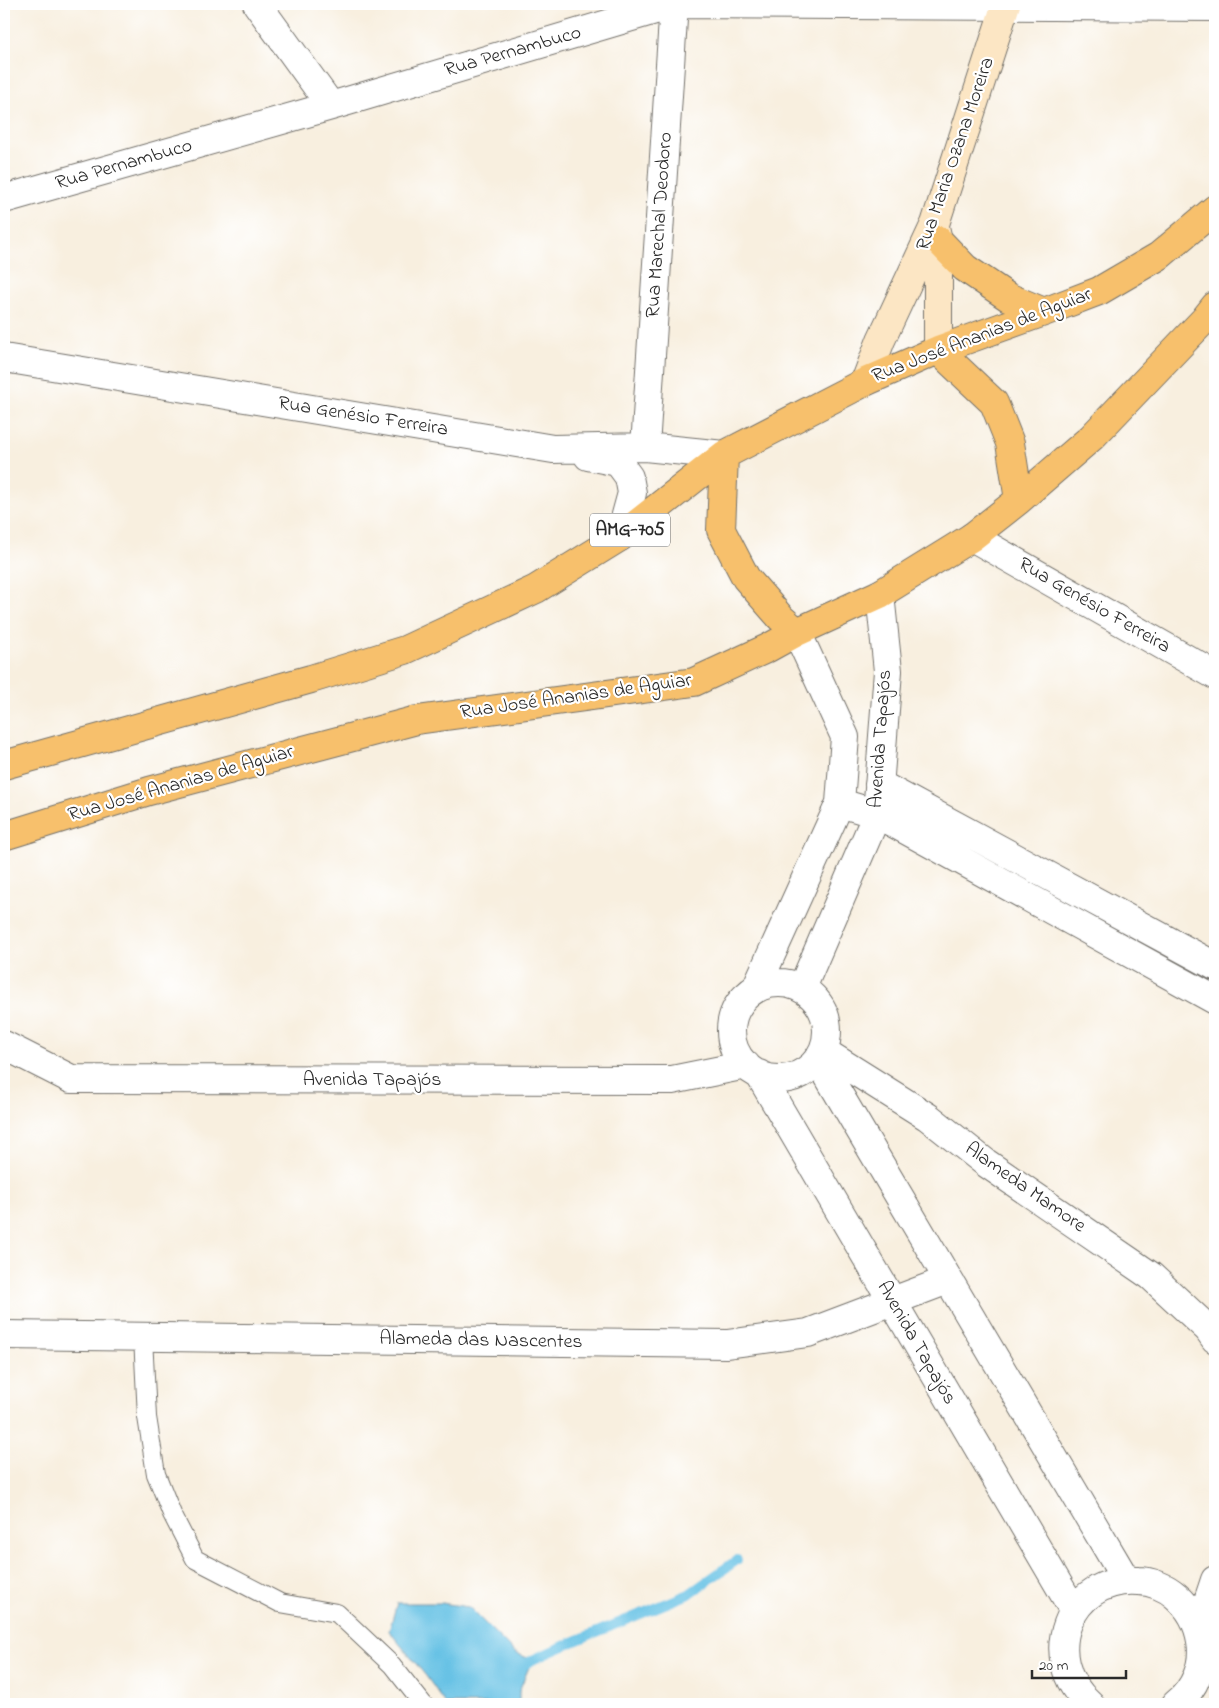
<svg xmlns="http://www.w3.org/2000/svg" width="1219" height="1708" viewBox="0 0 1219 1708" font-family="'Indie Flower',sans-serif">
	<rect width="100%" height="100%" fill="#fff"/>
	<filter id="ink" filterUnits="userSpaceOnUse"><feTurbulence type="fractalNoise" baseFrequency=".02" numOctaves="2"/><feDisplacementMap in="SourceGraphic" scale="10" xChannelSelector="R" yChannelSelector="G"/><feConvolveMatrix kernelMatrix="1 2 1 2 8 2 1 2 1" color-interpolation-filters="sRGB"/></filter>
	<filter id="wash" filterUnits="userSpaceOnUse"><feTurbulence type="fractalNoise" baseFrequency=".0096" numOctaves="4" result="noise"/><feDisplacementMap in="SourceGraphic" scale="20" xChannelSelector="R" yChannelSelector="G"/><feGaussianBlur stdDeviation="1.12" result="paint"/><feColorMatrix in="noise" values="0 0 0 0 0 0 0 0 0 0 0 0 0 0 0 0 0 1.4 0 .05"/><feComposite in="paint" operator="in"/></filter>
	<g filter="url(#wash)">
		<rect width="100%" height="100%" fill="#f8efdf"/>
		<path fill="#68c2e5" stroke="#4a7688" d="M 397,1603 L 441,1603 L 469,1607 L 514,1652 L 532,1660 L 519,1691 L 519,1704 L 446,1704 L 426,1676 L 389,1631 Z"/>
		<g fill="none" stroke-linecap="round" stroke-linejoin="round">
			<path stroke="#68c2e5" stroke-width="10" d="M 521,1667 L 532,1660 L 575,1641 L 689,1594 L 737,1560"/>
		</g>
	</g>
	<g filter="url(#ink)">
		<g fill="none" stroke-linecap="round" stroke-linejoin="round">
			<defs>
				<path id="lane" d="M 143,1337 L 147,1417 L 156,1474 L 172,1514 L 195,1559 L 280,1603 L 337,1613 L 392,1665 L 423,1704"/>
				<path id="street" d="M 257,4 L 331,106
					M 4,199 L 331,106 L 675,4 L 1215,7
					M 4,358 L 553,449 L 645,447 L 724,455
					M 645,447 L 674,4
					M 588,456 L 618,462 L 629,477 L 632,493 L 620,537
					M 972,537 L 1215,675
					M 879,784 L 1215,966
					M 840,803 L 877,814 L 1215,1000
					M731 1031a48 48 0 1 1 96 0a48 48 0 1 1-96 0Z
					M 756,988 L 840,803 L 845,737 L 797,632
					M 802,988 L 877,814 L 888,671 L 880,594
					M 4,1045 L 71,1079 L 672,1080 L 746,1065
					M 823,1051 L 928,1117 L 986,1163 L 1151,1276 L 1208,1329 L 1215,1339
					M 818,1059 L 1126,1580
					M 759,1074 L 1074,1611
					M 4,1335 L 727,1344 L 808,1333 L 948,1280
					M 1199,1628 L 1215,1580
					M 1090,1704 C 1037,1659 1068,1576 1138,1581 C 1151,1581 1166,1587 1176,1596 C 1190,1608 1198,1622 1201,1641 C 1205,1665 1195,1689 1176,1704"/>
				<path id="secondary" d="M 935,227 L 938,240 L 938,350
					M 865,382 L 881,340 L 935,224 L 1006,4"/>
				<path id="primary" d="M 938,240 L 965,268 L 1008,297 L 1044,312
					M 938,350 L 994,403 L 1010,443 L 1019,500
					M 724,455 L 721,530 L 746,578 L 781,618 L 797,632
					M 4,765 L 311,679 L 405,650 L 536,589 L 620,537 L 724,455 L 865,382 L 938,350 L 1044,312 L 1099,291 L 1159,256 L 1215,209
					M 4,836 L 149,791 L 417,720 L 694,682 L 768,648 L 797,632 L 880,594 L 972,537 L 1019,500 L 1092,437 L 1204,320 L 1215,306"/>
			</defs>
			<use href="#lane" stroke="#73706a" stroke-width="20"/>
			<use href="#street" stroke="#73706a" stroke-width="30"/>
			<use href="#secondary" stroke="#73706a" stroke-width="30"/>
			<use href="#primary" stroke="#73706a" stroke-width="30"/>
			<use href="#lane" stroke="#fff" stroke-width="18"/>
			<use href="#street" stroke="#fff" stroke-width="28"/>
			<use href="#secondary" stroke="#fce6c4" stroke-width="28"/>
			<use href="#primary" stroke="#f7c06c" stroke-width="28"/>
		</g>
	</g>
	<g text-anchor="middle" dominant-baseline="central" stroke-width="4.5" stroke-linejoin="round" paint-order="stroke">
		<rect fill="#fff" stroke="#6b6b6b" stroke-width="1" x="590" y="513.5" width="80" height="33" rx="4"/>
		<g font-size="19" font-weight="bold" fill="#2b2b2b">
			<text x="630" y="530">AMG-705</text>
		</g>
		<g font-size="20" fill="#2b2b2b" stroke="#fff">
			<text transform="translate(513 52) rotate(-16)">Rua Pernambuco</text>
			<text transform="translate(956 154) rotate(-71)">Rua Maria Ozana Moreira</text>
			<text transform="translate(124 165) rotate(-16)">Rua Pernambuco</text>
			<text transform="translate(660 225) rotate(-86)">Rua Marechal Deodoro</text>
			<text transform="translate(982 336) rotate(-21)">Rua José Ananias de Aguiar</text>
			<text transform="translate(363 417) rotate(9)">Rua Genésio Ferreira</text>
			<text transform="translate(1094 606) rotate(30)">Rua Genésio Ferreira</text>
			<text transform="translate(576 697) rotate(-8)">Rua José Ananias de Aguiar</text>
			<text transform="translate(881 739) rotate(-86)">Avenida Tapajós</text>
			<text transform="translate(181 784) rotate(-16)">Rua José Ananias de Aguiar</text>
			<text x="372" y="1080">Avenida Tapajós</text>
			<text transform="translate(1025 1188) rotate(35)">Alameda Mamore</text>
			<text transform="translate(481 1341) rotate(1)">Alameda das Nascentes</text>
			<text transform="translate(916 1343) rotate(60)">Avenida Tapajós</text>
		</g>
	</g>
	<rect width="1219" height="1708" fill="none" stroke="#fff" stroke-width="20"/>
	<path d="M1032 1670v8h94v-8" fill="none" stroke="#2b2b2b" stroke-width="2.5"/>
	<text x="1039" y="1670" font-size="15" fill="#2b2b2b" stroke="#ffffff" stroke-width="4" paint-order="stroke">20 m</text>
</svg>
